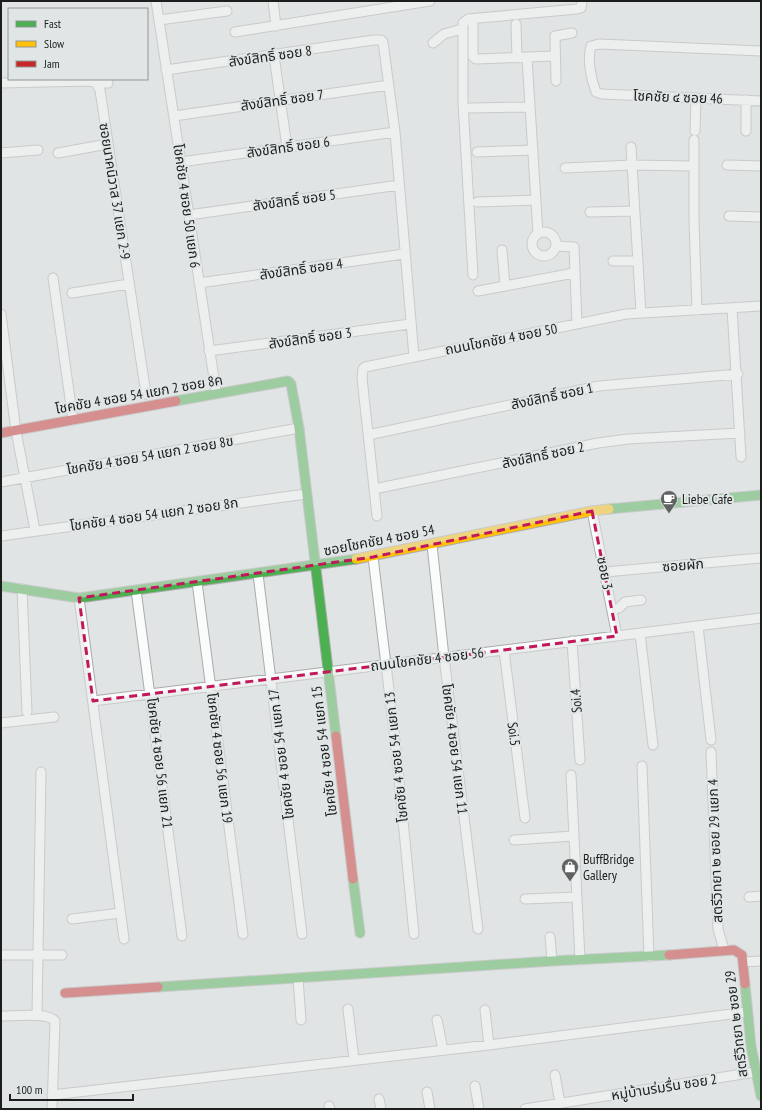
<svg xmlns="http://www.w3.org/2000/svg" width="762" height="1110" viewBox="0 0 762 1110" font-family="'PT Sans Narrow','Noto Sans Thai',sans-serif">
	<rect width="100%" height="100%" fill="#e1e4e4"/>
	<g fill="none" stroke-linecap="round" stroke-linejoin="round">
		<defs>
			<path id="street" d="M 156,1 L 216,391
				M 273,1 L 276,26
				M 159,20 L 227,11
				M 516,24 L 517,58
				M 473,25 L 473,57 L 476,59 L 554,56
				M 235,32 L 430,1
				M 433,43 L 444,34 L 462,29
				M 761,51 L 599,44 L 591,46 C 587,59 591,79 596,92 L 602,94 L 761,101
				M 274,56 L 287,147
				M 527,58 L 538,234
				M 166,70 L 374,40 L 381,40 L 383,42 L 395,132 L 414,357
				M 556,81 L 555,36 L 572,33
				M 1,83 L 89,81 L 96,83 L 100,90 L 146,394
				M 96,83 L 108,83
				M 470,108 L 530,107
				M 174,116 L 389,85
				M 695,131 L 696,98
				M 746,131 L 746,100
				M 694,140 L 694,221 L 697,310
				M 631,147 L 641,313
				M 477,152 L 533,150
				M 1,153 L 38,150
				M 58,153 L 108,144
				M 181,162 L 395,132
				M 727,165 L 761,166
				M 565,168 L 632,165 L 693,166
				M 477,202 L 536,200
				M 590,212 L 635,211
				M 189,215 L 399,185
				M 729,216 L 761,217
				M532 244a12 12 0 1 1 24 0a12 12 0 1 1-24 0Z
				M 556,246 L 574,247 L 577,324
				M 613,261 L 638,261
				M 473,275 L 463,103 L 463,23 L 468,19 L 577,9 L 581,8 L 582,1
				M 53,278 L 73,420
				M 199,283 L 404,254
				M 505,286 L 574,273
				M 478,291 L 505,286 L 502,250
				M 72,293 L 129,284
				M 732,308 L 741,457
				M 1,314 L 16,431 L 35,530
				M 209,351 L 410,324
				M 368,435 L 599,386 L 738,374
				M 1,482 L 299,428
				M 374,489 L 598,443 L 628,439 L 740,433
				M 592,511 L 617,636
				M 377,516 L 362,378 L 363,369 L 365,367 L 626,314 L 761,306
				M 1,536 L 306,494
				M 432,545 L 444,657 L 478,929
				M 373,557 L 396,748 L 414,934
				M 605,572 L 761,558
				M 258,574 L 302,934
				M 197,582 L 243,934
				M 22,589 L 27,712
				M 136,590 L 182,936
				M 79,598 L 124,939
				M 612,610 L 619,608 L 625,602 L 641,600
				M 698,626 L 711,740
				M 640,633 L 653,745
				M 572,641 L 580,760
				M 504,650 L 525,818
				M 93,701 L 761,618
				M 1,723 L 54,717
				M 711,752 L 718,929 L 724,950
				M 642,766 L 649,957
				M 571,775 L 580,960
				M 514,840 L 573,836
				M 749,897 L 761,896
				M 525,899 L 577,897
				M 72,919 L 120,913
				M 550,937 L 552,961
				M 1,955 L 62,955
				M 743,962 L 761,961
				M 298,978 L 301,1020
				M 348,1009 L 354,1060
				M 485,1010 L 489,1045
				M 37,1015 L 41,772
				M 1,1016 C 13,1016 48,1012 55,1021 L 52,1109
				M 437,1020 L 443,1050
				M 555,1075 L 560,1103
				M 475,1086 L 479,1109
				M 427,1092 L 430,1109
				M 52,1095 L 489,1045 L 747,1012
				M 379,1099 L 381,1109
				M 329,1106 L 330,1109
				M 525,1109 L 755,1072"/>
			<path id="fast" d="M 176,401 L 288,381 L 291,384 L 299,428 L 336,736
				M 609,509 L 761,495
				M 1,586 L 79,598 L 356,559
				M 353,879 L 360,933
				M 745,984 L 751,1046 L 761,1096
				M 158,987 L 552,961 L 669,955"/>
			<path id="slow" d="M 356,559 L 592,511 L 609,509"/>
			<path id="jam" d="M 1,433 L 176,401
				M 336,736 L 353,879
				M 669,955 L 734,950 L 742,955 L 745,984
				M 65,993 L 158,987"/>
		</defs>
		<use href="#street" stroke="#aaacac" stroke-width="11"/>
		<use href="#fast" stroke="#aaacac" stroke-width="11"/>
		<use href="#slow" stroke="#aaacac" stroke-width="11"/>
		<use href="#jam" stroke="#aaacac" stroke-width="11"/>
		<use href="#street" stroke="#fafbfb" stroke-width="9"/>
		<use href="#fast" stroke="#4caf50" stroke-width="9"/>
		<use href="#slow" stroke="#ffc107" stroke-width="9"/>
		<use href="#jam" stroke="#c62828" stroke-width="9"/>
	</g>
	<path d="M0 0H762V1110H0ZM 592,511 L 617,636 L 93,701 L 79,598 L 373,557 Z" fill="#e1e4e4" fill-opacity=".55" fill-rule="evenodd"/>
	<path fill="none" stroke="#c2185b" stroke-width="3" stroke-dasharray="8 5" stroke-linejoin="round" d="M 592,511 L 617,636 L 93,701 L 79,598 L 373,557 Z"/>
	<defs>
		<symbol id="cafe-pin" viewBox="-11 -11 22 30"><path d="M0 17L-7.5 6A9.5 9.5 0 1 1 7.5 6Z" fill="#616363" stroke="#e0e5e5"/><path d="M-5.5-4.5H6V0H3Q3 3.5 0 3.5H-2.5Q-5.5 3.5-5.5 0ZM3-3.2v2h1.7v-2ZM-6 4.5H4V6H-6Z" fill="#fff"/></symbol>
		<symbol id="shop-pin" viewBox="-11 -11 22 30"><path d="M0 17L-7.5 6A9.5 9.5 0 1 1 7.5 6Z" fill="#616363" stroke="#e0e5e5"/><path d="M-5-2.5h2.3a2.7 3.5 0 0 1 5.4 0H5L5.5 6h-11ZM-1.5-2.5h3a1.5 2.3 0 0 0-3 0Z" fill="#fff"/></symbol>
	</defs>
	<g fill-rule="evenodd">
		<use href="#cafe-pin" x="659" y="489" width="20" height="27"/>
		<use href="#shop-pin" x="560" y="857" width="20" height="27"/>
	</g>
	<g text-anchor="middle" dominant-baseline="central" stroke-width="4" stroke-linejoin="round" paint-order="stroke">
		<g font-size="14" fill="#1c1e1e" stroke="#e0e5e5">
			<text transform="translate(270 56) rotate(-8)">สังข์สิทธิ์ ซอย 8</text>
			<text transform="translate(678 97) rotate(2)">โชคชัย ๔ ซอย 46</text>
			<text transform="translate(282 100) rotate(-8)">สังข์สิทธิ์ ซอย 7</text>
			<text transform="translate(288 147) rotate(-8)">สังข์สิทธิ์ ซอย 6</text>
			<text transform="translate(115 191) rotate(81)">ซอยนาคนิวาส 37 แยก 2-9</text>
			<text transform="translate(294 200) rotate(-8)">สังข์สิทธิ์ ซอย 5</text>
			<text transform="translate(187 206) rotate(82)">โชคชัย 4 ซอย 50 แยก 6</text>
			<text transform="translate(301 269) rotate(-8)">สังข์สิทธิ์ ซอย 4</text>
			<text transform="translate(310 338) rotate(-8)">สังข์สิทธิ์ ซอย 3</text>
			<text transform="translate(501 339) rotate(-11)">ถนนโชคชัย 4 ซอย 50</text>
			<text transform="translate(139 394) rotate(-10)">โชคชัย 4 ซอย 54 แยก 2 ซอย 8ค</text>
			<text transform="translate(552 396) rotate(-12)">สังข์สิทธิ์ ซอย 1</text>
			<text transform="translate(150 455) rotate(-10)">โชคชัย 4 ซอย 54 แยก 2 ซอย 8ข</text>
			<text transform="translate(543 455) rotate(-12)">สังข์สิทธิ์ ซอย 2</text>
			<text transform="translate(154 514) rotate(-8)">โชคชัย 4 ซอย 54 แยก 2 ซอย 8ก</text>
			<text transform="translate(379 540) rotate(-11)">ซอยโชคชัย 4 ซอย 54</text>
			<text transform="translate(683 565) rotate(-5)">ซอยผัก</text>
			<text transform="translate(605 573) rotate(79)">ซอย 3</text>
			<text transform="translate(427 659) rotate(-7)">ถนนโชคชัย 4 ซอย 56</text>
			<text transform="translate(576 701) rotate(-94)">Soi.4</text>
			<text transform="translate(514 734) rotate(83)">Soi.5</text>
			<text transform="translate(455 749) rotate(83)">โชคชัย 4 ซอย 54 แยก 11</text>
			<text transform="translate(324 751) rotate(-97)">โชคชัย 4 ซอย 54 แยก 15</text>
			<text transform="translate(281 754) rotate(-97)">โชคชัย 4 ซอย 54 แยก 17</text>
			<text transform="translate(396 757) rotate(-96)">โชคชัย 4 ซอย 54 แยก 13</text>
			<text transform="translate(220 758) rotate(83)">โชคชัย 4 ซอย 56 แยก 19</text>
			<text transform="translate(160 763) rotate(83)">โชคชัย 4 ซอย 56 แยก 21</text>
			<text transform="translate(715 851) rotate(-92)">สตรีวิทยา ๒ ซอย 29 แยก 4</text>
			<text transform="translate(736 1024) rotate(-97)">สตรีวิทยา ๒ ซอย 29</text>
			<text transform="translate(664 1087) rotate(-9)">หมู่บ้านร่มรื่น ซอย 2</text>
		</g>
		<g font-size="14" fill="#1c1e1e" stroke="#e0e5e5" text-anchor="start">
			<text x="682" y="499">Liebe Cafe</text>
			<text x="583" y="859">BuffBridge<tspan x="583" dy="16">Gallery</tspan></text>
		</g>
	</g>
	<rect width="762" height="1110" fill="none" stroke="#1c1e1e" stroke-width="4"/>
	<rect x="8" y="8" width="140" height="72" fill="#e0e5e5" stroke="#929595"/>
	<rect x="16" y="21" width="20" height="6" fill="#4caf50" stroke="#929595"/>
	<text x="44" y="28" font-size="12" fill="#1c1e1e">Fast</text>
	<rect x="16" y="41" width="20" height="6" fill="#ffc107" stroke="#929595"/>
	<text x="44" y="48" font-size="12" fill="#1c1e1e">Slow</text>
	<rect x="16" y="61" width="20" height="6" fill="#c62828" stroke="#929595"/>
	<text x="44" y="68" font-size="12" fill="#1c1e1e">Jam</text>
	<path d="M10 1094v6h123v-6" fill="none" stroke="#1c1e1e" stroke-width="2"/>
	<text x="16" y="1094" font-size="12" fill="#1c1e1e" stroke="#e0e5e5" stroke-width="3" paint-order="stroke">100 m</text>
</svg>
